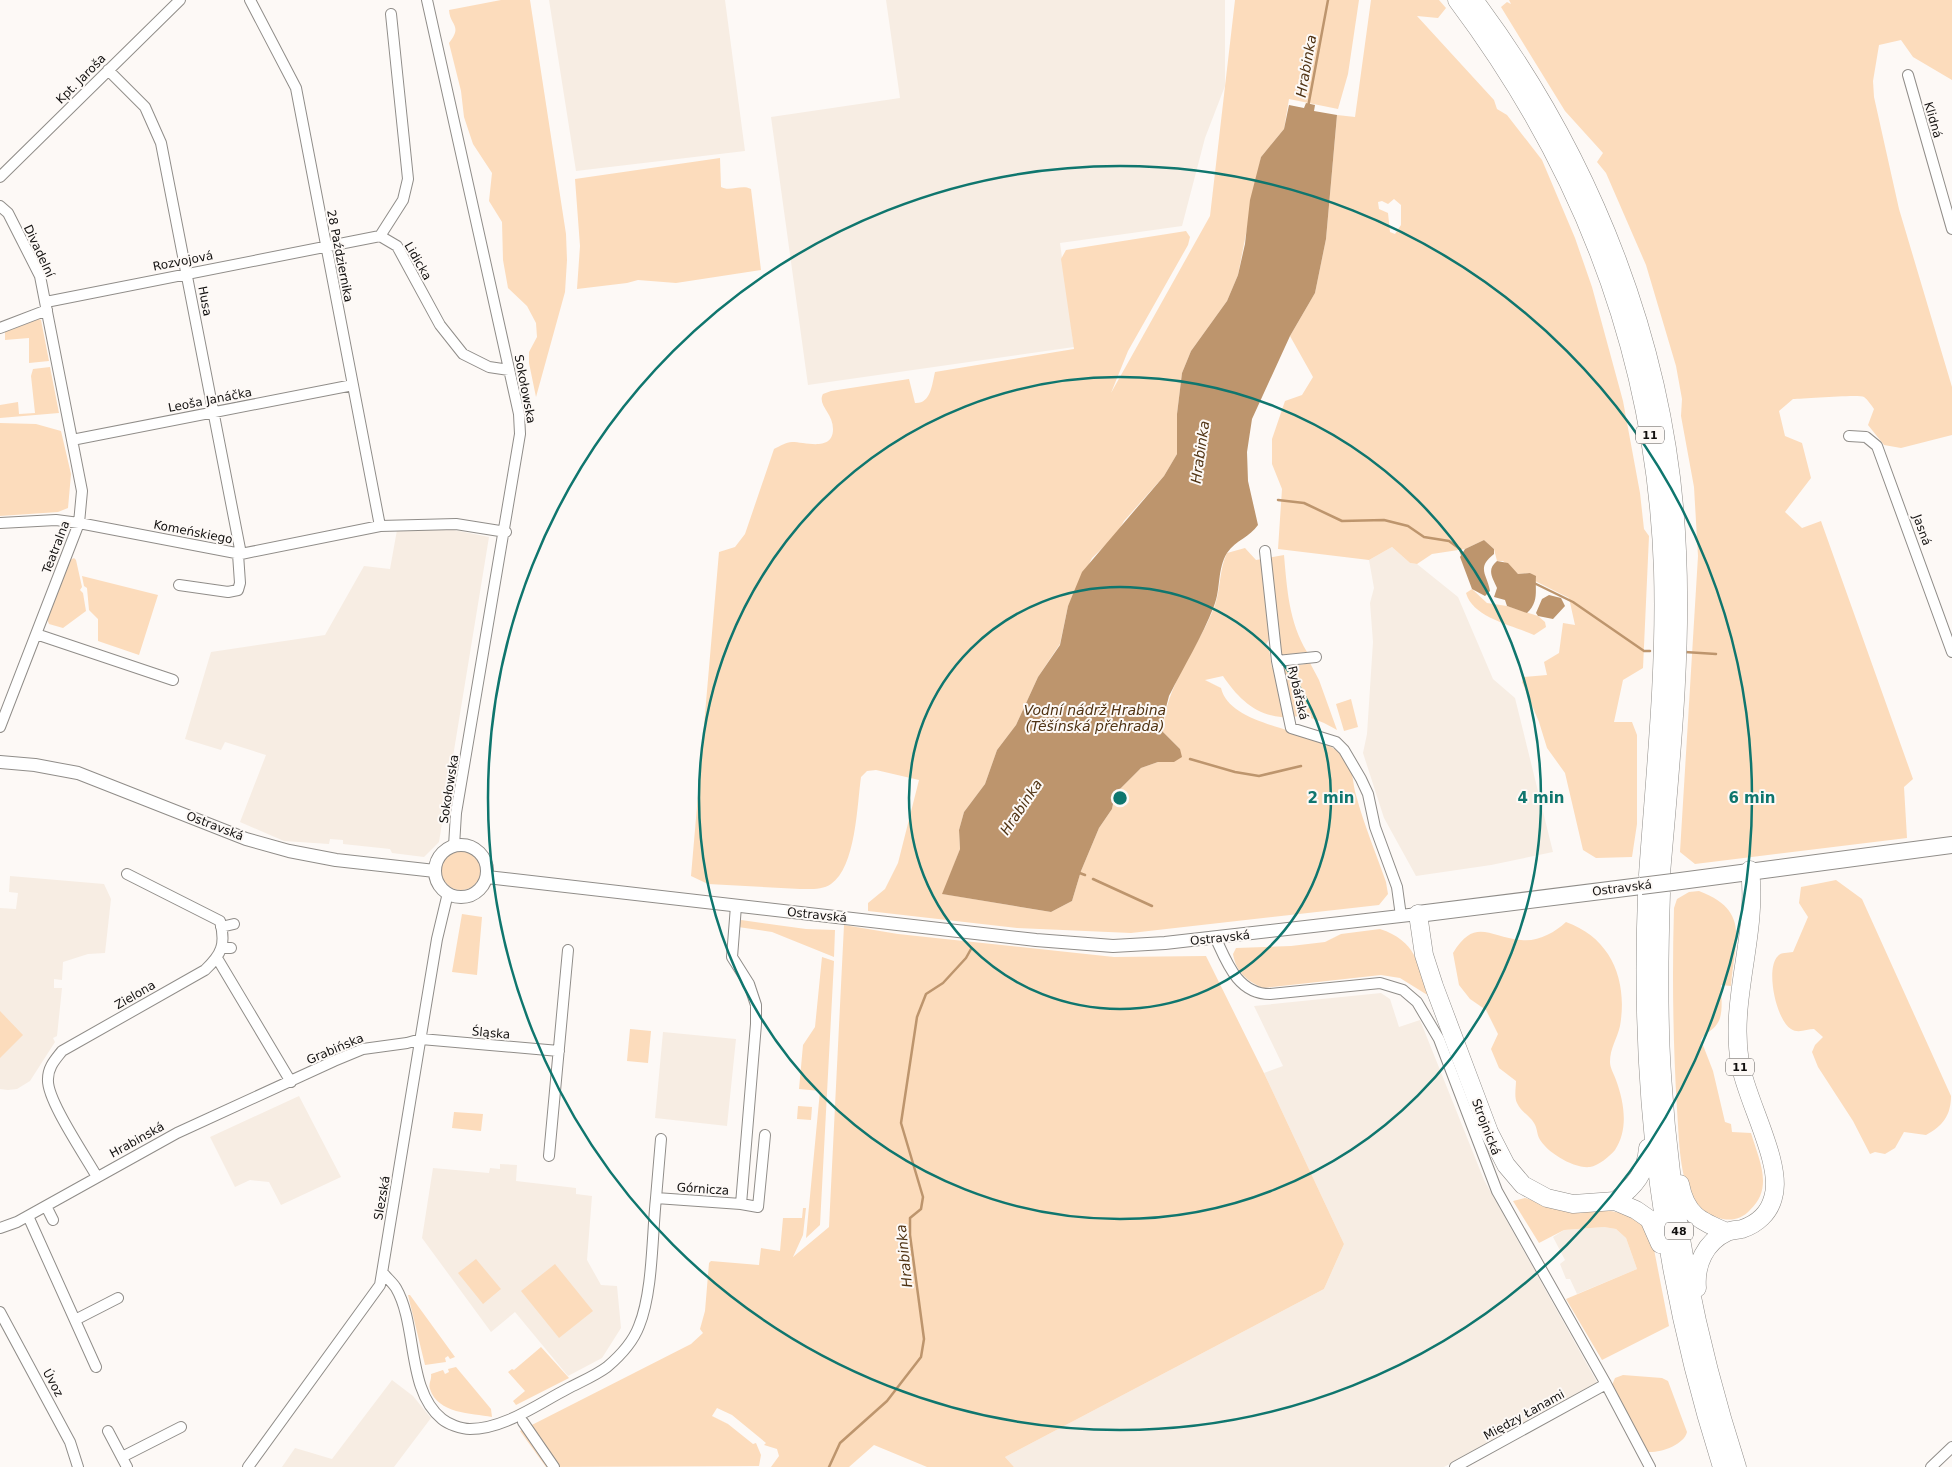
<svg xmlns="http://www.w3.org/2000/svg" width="1952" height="1467" viewBox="0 0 1952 1467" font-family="'DejaVu Sans',sans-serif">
	<rect width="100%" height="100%" fill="#fdf9f6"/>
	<path fill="#f7ede3" d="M 549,0 L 725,0 L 745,151 L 576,171 Z
		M 886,0 L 1225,0 L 1225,86 L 1205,138 L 1182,226 L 1060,243 L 1074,347 L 808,385 L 771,117 L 900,98 Z
		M 449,529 L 489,537 L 439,842 L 424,857 L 392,853 L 390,849 L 343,844 L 343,840 L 330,839 L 329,844 L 284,841 L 240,822 L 266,755 L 225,742 L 221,750 L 185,739 L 211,652 L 325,635 L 364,566 L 390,569 L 397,530 Z
		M 1392,547 L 1410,563 L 1417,564 L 1458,597 L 1493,679 L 1515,698 L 1553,852 L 1491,865 L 1416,876 L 1384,818 L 1363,753 L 1367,734 L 1373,642 L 1370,603 L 1374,588 L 1369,560 Z
		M 10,876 L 104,884 L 111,899 L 105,953 L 88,954 L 63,962 L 62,980 L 54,979 L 54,988 L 62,988 L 57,1036 L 53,1038 L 55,1042 L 30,1081 L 17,1089 L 8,1090 L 0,1089 L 0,908 L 16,909 L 18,893 L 9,892 Z
		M 1381,993 L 1390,999 L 1399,1027 L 1420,1020 L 1484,1180 L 1598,1384 L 1444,1467 L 1014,1467 L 1005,1457 L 1324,1289 L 1344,1244 L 1264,1073 L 1283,1066 L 1254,1006 Z
		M 663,1032 L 736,1039 L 727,1126 L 655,1118 Z
		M 299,1096 L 341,1177 L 281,1205 L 269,1182 L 250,1180 L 235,1187 L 210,1137 Z
		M 500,1164 L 517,1165 L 516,1181 L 576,1188 L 576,1194 L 592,1196 L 587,1260 L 601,1285 L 617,1286 L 621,1328 L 602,1358 L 568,1376 L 515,1312 L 491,1332 L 422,1238 L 433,1168 L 489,1173 L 490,1168 L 500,1169 Z
		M 1604,1227 L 1616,1229 L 1626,1238 L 1637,1269 L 1577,1294 L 1570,1279 L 1566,1279 L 1560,1264 L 1565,1260 L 1553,1237 L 1564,1230 Z
		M 392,1380 L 413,1396 L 431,1418 L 394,1467 L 282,1467 L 295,1448 L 332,1459 Z"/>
	<path fill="#fcdcbc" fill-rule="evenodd" d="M 501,0 L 530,0 L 566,234 L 567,260 L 565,292 L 536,397 L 529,363 L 529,352 L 537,337 L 536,323 L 527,306 L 508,288 L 503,260 L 502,222 L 489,201 L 492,173 L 473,144 L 464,117 L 461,91 L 449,43 C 463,25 450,26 449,10 Z
		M 1235,0 L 1359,0 L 1348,74 L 1338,109 L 1289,99 L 1284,129 L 1261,157 L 1238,275 L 1227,301 L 1191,351 L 1182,373 L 1177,414 L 1177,454 L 1164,476 L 1124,521 L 1116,535 L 1092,558 L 1068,606 L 1060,644 L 1038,677 L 1016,725 L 997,750 L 985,784 L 964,812 L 959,830 L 960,849 L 943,894 L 1051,912 L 1072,901 L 1081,871 L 1099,828 L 1112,809 L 1115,794 L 1141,768 L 1158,762 L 1174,762 L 1180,749 L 1163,732 C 1165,684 1199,648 1215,605 C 1221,587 1219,570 1227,553 L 1245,548 L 1256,560 L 1284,555 C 1287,589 1289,622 1307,652 L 1282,655 L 1278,639 L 1270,638 L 1265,646 L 1269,649 L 1272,668 L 1285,668 L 1310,663 L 1319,680 L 1337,730 C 1325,723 1315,718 1301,716 C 1295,716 1288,718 1281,717 C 1255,715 1237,697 1223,676 L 1205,680 L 1221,688 C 1231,729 1315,727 1343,756 C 1354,767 1352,782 1356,795 C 1364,825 1376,853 1386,882 L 1388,894 L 1379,905 L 1131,933 L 1017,928 L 868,911 L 868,903 L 885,889 L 898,863 L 919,780 L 876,770 L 867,771 L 861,777 C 857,805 856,867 831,884 C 823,890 809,889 800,889 L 708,884 L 691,876 L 719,552 L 735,547 L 745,534 L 774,449 C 780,446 786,442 792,442 C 805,442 833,452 833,429 C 833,413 817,405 823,394 L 831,391 L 909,379 L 915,403 C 931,404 932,384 935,372 L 1074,349 L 1061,259 L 1066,250 L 1186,231 L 1190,237 L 1188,245 L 1128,351 L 1111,393 L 1210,216 Z
		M 1371,0 L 1439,0 L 1446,8 L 1438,18 L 1417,16 L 1494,100 L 1497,109 L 1507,115 L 1542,160 L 1575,238 L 1592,287 L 1623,401 L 1640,493 L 1644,529 L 1649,536 L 1643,668 L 1623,680 L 1614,722 L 1632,722 L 1637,735 L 1637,824 L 1632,857 L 1596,858 L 1583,850 L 1565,773 L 1547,748 L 1539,722 L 1522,682 L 1524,677 L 1547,675 L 1544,662 L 1559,653 L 1563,623 L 1575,625 L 1569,598 L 1535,581 L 1536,577 L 1530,573 L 1518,574 L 1503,561 L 1497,561 L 1494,549 L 1484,540 L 1465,549 L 1432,554 L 1417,564 L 1410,563 L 1392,547 L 1369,560 L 1278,549 L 1282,489 L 1272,464 L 1272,439 L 1285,401 L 1302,395 L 1313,377 L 1290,336 L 1315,293 L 1326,239 L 1337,115 L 1355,117 ZM 1394,199 L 1401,205 L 1401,225 L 1395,234 L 1390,232 L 1388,213 L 1379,209 L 1378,202 L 1382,201 L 1388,204 Z
		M 1509,0 L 1952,0 L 1952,80 L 1913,57 L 1901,40 L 1879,45 L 1873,81 L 1874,97 L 1899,209 L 1952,387 L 1952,435 L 1901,448 L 1884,445 L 1868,425 L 1874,409 C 1871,405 1868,400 1864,397 C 1859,394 1804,399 1793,399 L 1779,411 L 1785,436 L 1802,443 L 1811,478 L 1785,512 L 1802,528 L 1821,521 L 1913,779 L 1904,787 L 1907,838 L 1695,864 L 1680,852 L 1698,556 L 1694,487 L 1681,416 L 1682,399 L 1676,366 L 1646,265 L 1606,173 L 1597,162 L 1603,153 L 1565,111 L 1501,7 L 1507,2 L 1511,4 Z
		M 720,158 L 721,187 C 730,192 741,184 751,189 L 761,270 L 676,283 L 638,280 L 627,283 L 577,289 L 580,246 L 575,179 Z
		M 39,319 L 41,320 L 49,361 L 29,363 L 29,338 L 5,340 L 5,332 Z
		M 50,367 L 59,413 L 0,418 L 0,405 L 18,402 L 19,414 L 35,413 L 31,376 L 33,369 Z
		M 0,423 L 36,424 L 61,431 L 71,474 L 68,508 L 58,512 L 0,516 Z
		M 74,558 L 76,560 L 82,587 L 80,590 L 83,593 L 86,611 L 63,628 L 49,624 L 47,619 L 70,560 Z
		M 82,576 L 158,595 L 139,655 L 98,641 L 98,619 L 89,610 L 87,588 L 84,586 Z
		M 1472,589 L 1487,603 L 1507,606 L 1538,616 L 1545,622 L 1546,627 L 1534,635 C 1512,625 1473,618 1466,593 Z
		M 1351,699 L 1358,727 L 1344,731 L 1336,704 Z
		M441 870a20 20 0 1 1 40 0a20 20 0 1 1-40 0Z
		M 1836,880 L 1862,899 L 1951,1096 C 1951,1115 1943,1126 1926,1135 L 1904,1132 L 1895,1148 L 1885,1154 L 1875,1152 L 1870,1154 L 1853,1121 L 1818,1067 L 1812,1052 L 1815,1045 L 1823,1037 L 1814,1029 C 1807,1029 1798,1034 1791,1029 C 1776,1020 1765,968 1778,956 C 1781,952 1788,953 1793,952 L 1808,917 L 1799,903 L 1801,887 Z
		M 1699,891 C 1752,911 1734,942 1731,986 L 1721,985 C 1721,996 1724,1015 1717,1024 C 1713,1031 1705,1032 1701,1040 L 1713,1071 L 1725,1122 L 1731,1124 L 1732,1132 L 1751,1133 C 1759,1160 1774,1188 1750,1210 C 1743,1218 1733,1221 1723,1219 C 1709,1217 1696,1208 1690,1195 C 1679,1169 1679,1137 1677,1109 C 1673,1042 1672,975 1674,908 L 1677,899 L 1689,892 Z
		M 462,914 L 482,917 L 477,975 L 452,972 Z
		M 741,920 L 806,929 L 835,930 L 834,957 L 772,932 L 738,927 Z
		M 1566,922 C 1611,938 1628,980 1620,1026 C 1617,1039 1610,1048 1610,1062 C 1610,1068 1614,1074 1616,1080 C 1624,1102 1629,1129 1615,1150 C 1610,1156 1598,1166 1590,1167 C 1574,1169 1546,1152 1539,1138 C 1537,1134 1537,1127 1534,1123 C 1530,1116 1521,1112 1517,1103 C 1514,1097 1516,1087 1516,1081 L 1499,1068 L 1491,1049 L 1498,1034 L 1486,1010 L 1470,999 L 1459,985 L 1453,953 C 1475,917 1489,937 1521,940 C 1538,942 1554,933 1566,922 Z
		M 844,925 L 898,934 L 1114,957 L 1206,956 L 1264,1073 L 1344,1244 L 1324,1289 L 1005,1457 L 1014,1467 L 927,1467 L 874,1445 L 849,1467 L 771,1467 L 779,1456 L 777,1449 L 764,1445 L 766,1443 L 732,1415 L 717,1408 L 712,1416 L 728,1424 L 753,1444 L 756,1443 L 761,1455 L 759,1466 L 546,1467 L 520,1431 L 691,1344 L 703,1333 L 700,1329 L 705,1311 L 709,1263 L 711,1261 L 759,1265 L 761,1248 L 780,1251 L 783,1218 L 802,1218 L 803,1208 L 806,1208 L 803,1235 L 793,1257 L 829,1227 Z
		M 1380,929 C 1416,941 1418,963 1429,996 L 1400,978 L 1381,975 L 1263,988 C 1247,981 1236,972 1233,954 L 1236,948 L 1291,946 L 1325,942 L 1341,934 Z
		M 822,957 L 834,961 L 820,1225 L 806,1238 L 820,1091 L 799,1089 L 803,1045 L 815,1027 Z
		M 0,1011 L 23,1035 L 0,1058 Z
		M 630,1029 L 651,1031 L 648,1063 L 627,1061 Z
		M 798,1106 L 812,1107 L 811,1120 L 797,1119 Z
		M 454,1112 L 483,1114 L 481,1131 L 452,1128 Z
		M 1525,1198 L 1553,1206 L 1606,1210 L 1635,1216 L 1651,1234 L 1669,1326 L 1602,1360 L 1566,1299 L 1637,1269 L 1626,1238 L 1616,1229 L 1604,1227 L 1564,1230 L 1539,1243 L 1513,1201 Z
		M 476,1259 L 501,1289 L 483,1304 L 458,1273 Z
		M 555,1264 L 593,1311 L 559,1338 L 521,1291 Z
		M 408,1295 L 410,1295 L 455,1357 L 450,1359 L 448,1356 L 445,1358 L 446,1362 L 425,1365 Z
		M 541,1347 L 569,1378 L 516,1405 L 513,1401 L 525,1391 L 508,1372 L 512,1369 L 514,1370 Z
		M 456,1367 L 491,1409 L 492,1417 C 471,1413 438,1414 430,1389 C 428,1383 432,1380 431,1374 L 443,1370 L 445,1374 L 449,1372 L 448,1369 Z
		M 1623,1375 L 1662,1378 L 1668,1381 L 1687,1432 C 1684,1445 1660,1453 1648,1452 L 1612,1385 L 1615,1378 Z"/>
	<path fill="#bd956d" d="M 1306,103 L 1315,105 L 1314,111 L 1337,115 L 1326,239 L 1315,293 L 1290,336 L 1252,419 L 1247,452 L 1248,481 L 1258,525 C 1250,537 1236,540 1227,553 C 1217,569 1221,589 1214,606 C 1202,637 1184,666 1169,696 L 1164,715 L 1163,732 L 1180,749 L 1182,757 L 1174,762 L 1158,762 L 1141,768 L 1115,794 L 1112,809 L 1099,828 L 1081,871 L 1072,901 L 1051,912 L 942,894 L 960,849 L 959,830 L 964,812 L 985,784 L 997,750 L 1016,725 L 1038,677 L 1060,645 L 1068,606 L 1082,572 L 1164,476 L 1177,454 L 1177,414 L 1182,373 L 1191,351 L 1227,301 L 1238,275 L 1245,244 L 1250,200 L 1261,157 L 1284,129 L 1289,105 L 1304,108 Z
		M 1484,540 L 1494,549 L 1494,554 C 1476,568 1487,574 1490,591 L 1485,596 L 1472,589 L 1460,557 L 1465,549 Z
		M 1497,561 L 1508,563 L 1518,574 L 1530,573 L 1536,576 C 1535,591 1539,602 1527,613 L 1507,606 L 1505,600 L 1494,597 L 1497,588 C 1493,578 1486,570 1497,561 Z
		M 1549,595 L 1561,598 L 1565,606 L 1553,619 L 1538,616 L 1536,613 L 1542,599 Z"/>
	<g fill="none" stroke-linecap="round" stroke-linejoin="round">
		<path stroke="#bd956d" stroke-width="2.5" d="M 1308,107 L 1328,0
			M 1278,500 L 1304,503 L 1342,521 L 1384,520 L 1408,526 L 1424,537 L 1449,541 L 1460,549 L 1463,557
			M 1534,583 L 1573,602 L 1644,651 L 1650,651
			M 1685,652 L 1716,654
			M 1190,759 L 1235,772 L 1259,776 L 1301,766
			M 1077,872 L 1085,875
			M 1093,879 L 1152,906
			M 829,1467 L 840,1443 L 887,1401 L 921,1357 L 924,1339 L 910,1235 L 910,1218 L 921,1209 L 923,1197 L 901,1123 L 917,1017 L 926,994 L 943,983 L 966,958 L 971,949"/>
		<defs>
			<path id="minor" d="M 250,0 L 296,88 L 380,526
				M 427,0 L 519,414 L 520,434 L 456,813 L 454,846
				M 108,70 L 145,107 L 161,143 L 241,554
				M 1908,75 L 1952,229
				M 0,177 L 180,0
				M 0,206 L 8,213 L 40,276 L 82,491 L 79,523 L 0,727
				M 380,236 L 403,200 L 408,179 L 391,14
				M 380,236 L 397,246 L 440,325 L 463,354 L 489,367 L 509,370
				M 46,302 L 380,236
				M 0,328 L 47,310
				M 1849,436 L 1866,437 L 1877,446 L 1952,652
				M 72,440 L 353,385
				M 0,523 L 56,520 L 79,523 L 241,554 L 380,526 L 456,524 L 506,532
				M 1265,551 L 1277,661 L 1291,728 L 1336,742 L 1344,750 L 1361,779 L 1368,794 L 1375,827 L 1397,887 L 1401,916
				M 179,585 L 228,592 L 238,590 L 240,583 L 238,554
				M 36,634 L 173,680
				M 1277,661 L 1316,657
				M 221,927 L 234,924
				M 1216,939 C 1227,963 1238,994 1270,994 L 1380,983 L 1403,990 L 1417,1002 L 1439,1039 L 1497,1191 L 1606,1384 L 1650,1467
				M 221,948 L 231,948
				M 217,958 L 291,1082
				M 549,1156 L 568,950
				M 97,1177 C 86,1157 46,1099 48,1079 C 48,1067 55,1060 62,1051 L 205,970 C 222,954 226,944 220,921 L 127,874
				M 656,1198 L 661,1139
				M 741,1204 L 758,1207 L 765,1135
				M 46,1206 L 53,1220
				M 28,1216 L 96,1367
				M 0,1228 L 17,1222 L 177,1133 L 334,1061 L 363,1049 L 407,1043 L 421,1039 L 559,1051
				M 384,1274 C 387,1278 393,1283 396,1288 C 418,1326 406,1390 442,1419 C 448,1424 461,1429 470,1429 C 504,1429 538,1404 567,1389 C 580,1382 595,1376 607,1367 C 620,1356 633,1342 639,1326 C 653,1292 652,1235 656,1198 L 741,1204 L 756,1024 L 756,1005 L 749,984 L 732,957 L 736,906
				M 0,1312 L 70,1442 L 78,1467
				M 75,1320 L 118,1298
				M 523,1422 L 554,1467
				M 108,1431 L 127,1467
				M 122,1457 L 181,1427
				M 248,1467 L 380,1285 L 426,1005 L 437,939 L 448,893
				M 1455,1467 L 1606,1384
				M 1931,1467 L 1952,1447"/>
			<path id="tertiary" d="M 0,762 L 35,765 L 78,773 L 246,839 L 289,851 L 336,860 L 435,871
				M435 871a26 26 0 1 1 52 0a26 26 0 1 1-52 0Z
				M 487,877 L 1036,940 L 1113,946 L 1165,943 L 1418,914"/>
			<path id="primary" d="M 1673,882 L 1952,845
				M 1418,914 L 1641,886"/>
			<path id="trunk" d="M 1457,0 C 1583,168 1656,358 1663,570 C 1666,672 1655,774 1648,875
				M 1474,0 C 1593,159 1669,351 1677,551 C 1682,659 1670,767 1661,874
				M 1661,893 C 1659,954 1658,1014 1662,1075 C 1670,1208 1696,1340 1737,1467
				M 1647,895 C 1639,1092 1662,1279 1722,1467
				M 1418,914 L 1424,955 L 1434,986 L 1489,1132 L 1506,1165 L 1523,1185 L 1547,1198 L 1573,1204 L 1615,1201 L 1636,1210 L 1649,1219 L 1660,1244
				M 1680,1184 C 1686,1215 1700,1221 1727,1232
				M 1615,1201 C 1635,1186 1646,1173 1648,1148
				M 1697,1288 C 1695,1265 1705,1242 1727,1232 C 1732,1230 1737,1230 1742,1229 C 1757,1224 1769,1213 1773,1198 C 1784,1165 1746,1100 1740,1063 C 1729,999 1758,935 1750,870"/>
		</defs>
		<use href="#minor" stroke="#908d89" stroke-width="12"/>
		<use href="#tertiary" stroke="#908d89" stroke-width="14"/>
		<use href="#primary" stroke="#908d89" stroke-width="18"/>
		<use href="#trunk" stroke="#908d89" stroke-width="19"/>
		<use href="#minor" stroke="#fff" stroke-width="10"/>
		<use href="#tertiary" stroke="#fff" stroke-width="12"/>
		<use href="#primary" stroke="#fff" stroke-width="16"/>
		<use href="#trunk" stroke="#fff" stroke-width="18"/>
		<defs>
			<path id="primary-bridge" d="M 1641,886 L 1673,882"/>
		</defs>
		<use href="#primary-bridge" stroke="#908d89" stroke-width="18" stroke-linecap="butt"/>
		<use href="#primary-bridge" stroke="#fff" stroke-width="16"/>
	</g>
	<g fill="none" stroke="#0f766e" stroke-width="2.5">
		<circle cx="1120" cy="798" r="211"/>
		<circle cx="1120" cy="798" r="421"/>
		<circle cx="1120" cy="798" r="632"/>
	</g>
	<g text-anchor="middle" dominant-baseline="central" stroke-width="4" stroke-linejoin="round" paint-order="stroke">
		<g fill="#fdf9f6" stroke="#585654" stroke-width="1">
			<rect x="1636" y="426.5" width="28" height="17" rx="4"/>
			<rect x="1726" y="1058.5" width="28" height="17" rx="4"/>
			<rect x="1665" y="1222.5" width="28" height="17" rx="4"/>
		</g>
		<g font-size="11" font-weight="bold" fill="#12100f">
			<text x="1650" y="435">11</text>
			<text x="1740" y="1067">11</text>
			<text x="1679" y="1231">48</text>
		</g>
		<g font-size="12" fill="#12100f" stroke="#fdf9f6">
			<text transform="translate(81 79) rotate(-45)">Kpt. Jaroša</text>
			<text transform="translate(1933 120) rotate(74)">Klidná</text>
			<text transform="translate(39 251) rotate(65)">Divadelní</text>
			<text transform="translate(340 256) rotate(79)">28 Października</text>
			<text transform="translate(183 261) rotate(-11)">Rozvojová</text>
			<text transform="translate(418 261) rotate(60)">Lidicka</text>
			<text transform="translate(205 301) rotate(79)">Husa</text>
			<text transform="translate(525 389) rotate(79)">Sokołowska</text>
			<text transform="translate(210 400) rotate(-11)">Leoša Janáčka</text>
			<text transform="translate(1922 530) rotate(70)">Jasná</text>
			<text transform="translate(193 532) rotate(11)">Komeńskiego</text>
			<text transform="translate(56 547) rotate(-69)">Teatralna</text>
			<text transform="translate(1298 693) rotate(77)">Rybářská</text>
			<text transform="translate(449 789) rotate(-81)">Sokołowska</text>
			<text transform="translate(215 826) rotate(21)">Ostravská</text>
			<text transform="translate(1622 888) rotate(-7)">Ostravská</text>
			<text transform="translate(817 915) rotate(6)">Ostravská</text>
			<text transform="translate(1220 938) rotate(-6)">Ostravská</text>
			<text transform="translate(135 995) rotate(-30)">Zielona</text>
			<text transform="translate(491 1033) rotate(5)">Śląska</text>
			<text transform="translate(335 1049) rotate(-23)">Grabińska</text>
			<text transform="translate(1486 1127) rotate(69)">Strojnická</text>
			<text transform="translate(137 1140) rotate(-29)">Hrabinská</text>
			<text transform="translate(703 1189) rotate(4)">Górnicza</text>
			<text transform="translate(382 1198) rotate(-80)">Slezská</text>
			<text transform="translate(53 1383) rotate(62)">Úvoz</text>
			<text transform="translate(1524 1415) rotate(-29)">Między Łanami</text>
		</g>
		<g font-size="14" font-style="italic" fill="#4f3212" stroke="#fdf9f6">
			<text transform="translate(1306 66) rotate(-80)">Hrabinka</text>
			<text transform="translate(1200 452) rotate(-82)">Hrabinka</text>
			<text x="1095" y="710">Vodní nádrž Hrabina<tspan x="1095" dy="16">(Těšínská přehrada)</tspan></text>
			<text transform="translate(1021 807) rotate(-56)">Hrabinka</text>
			<text transform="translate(904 1256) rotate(-96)">Hrabinka</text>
		</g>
	</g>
	<circle cx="1120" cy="798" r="8" fill="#0f766e" stroke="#fdf9f6" stroke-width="2.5"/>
	<g font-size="15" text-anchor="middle" font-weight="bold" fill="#0f766e" stroke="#fdf9f6" stroke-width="4" stroke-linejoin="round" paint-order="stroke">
		<text x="1331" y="803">2 min</text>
		<text x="1541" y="803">4 min</text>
		<text x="1752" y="803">6 min</text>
	</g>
</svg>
